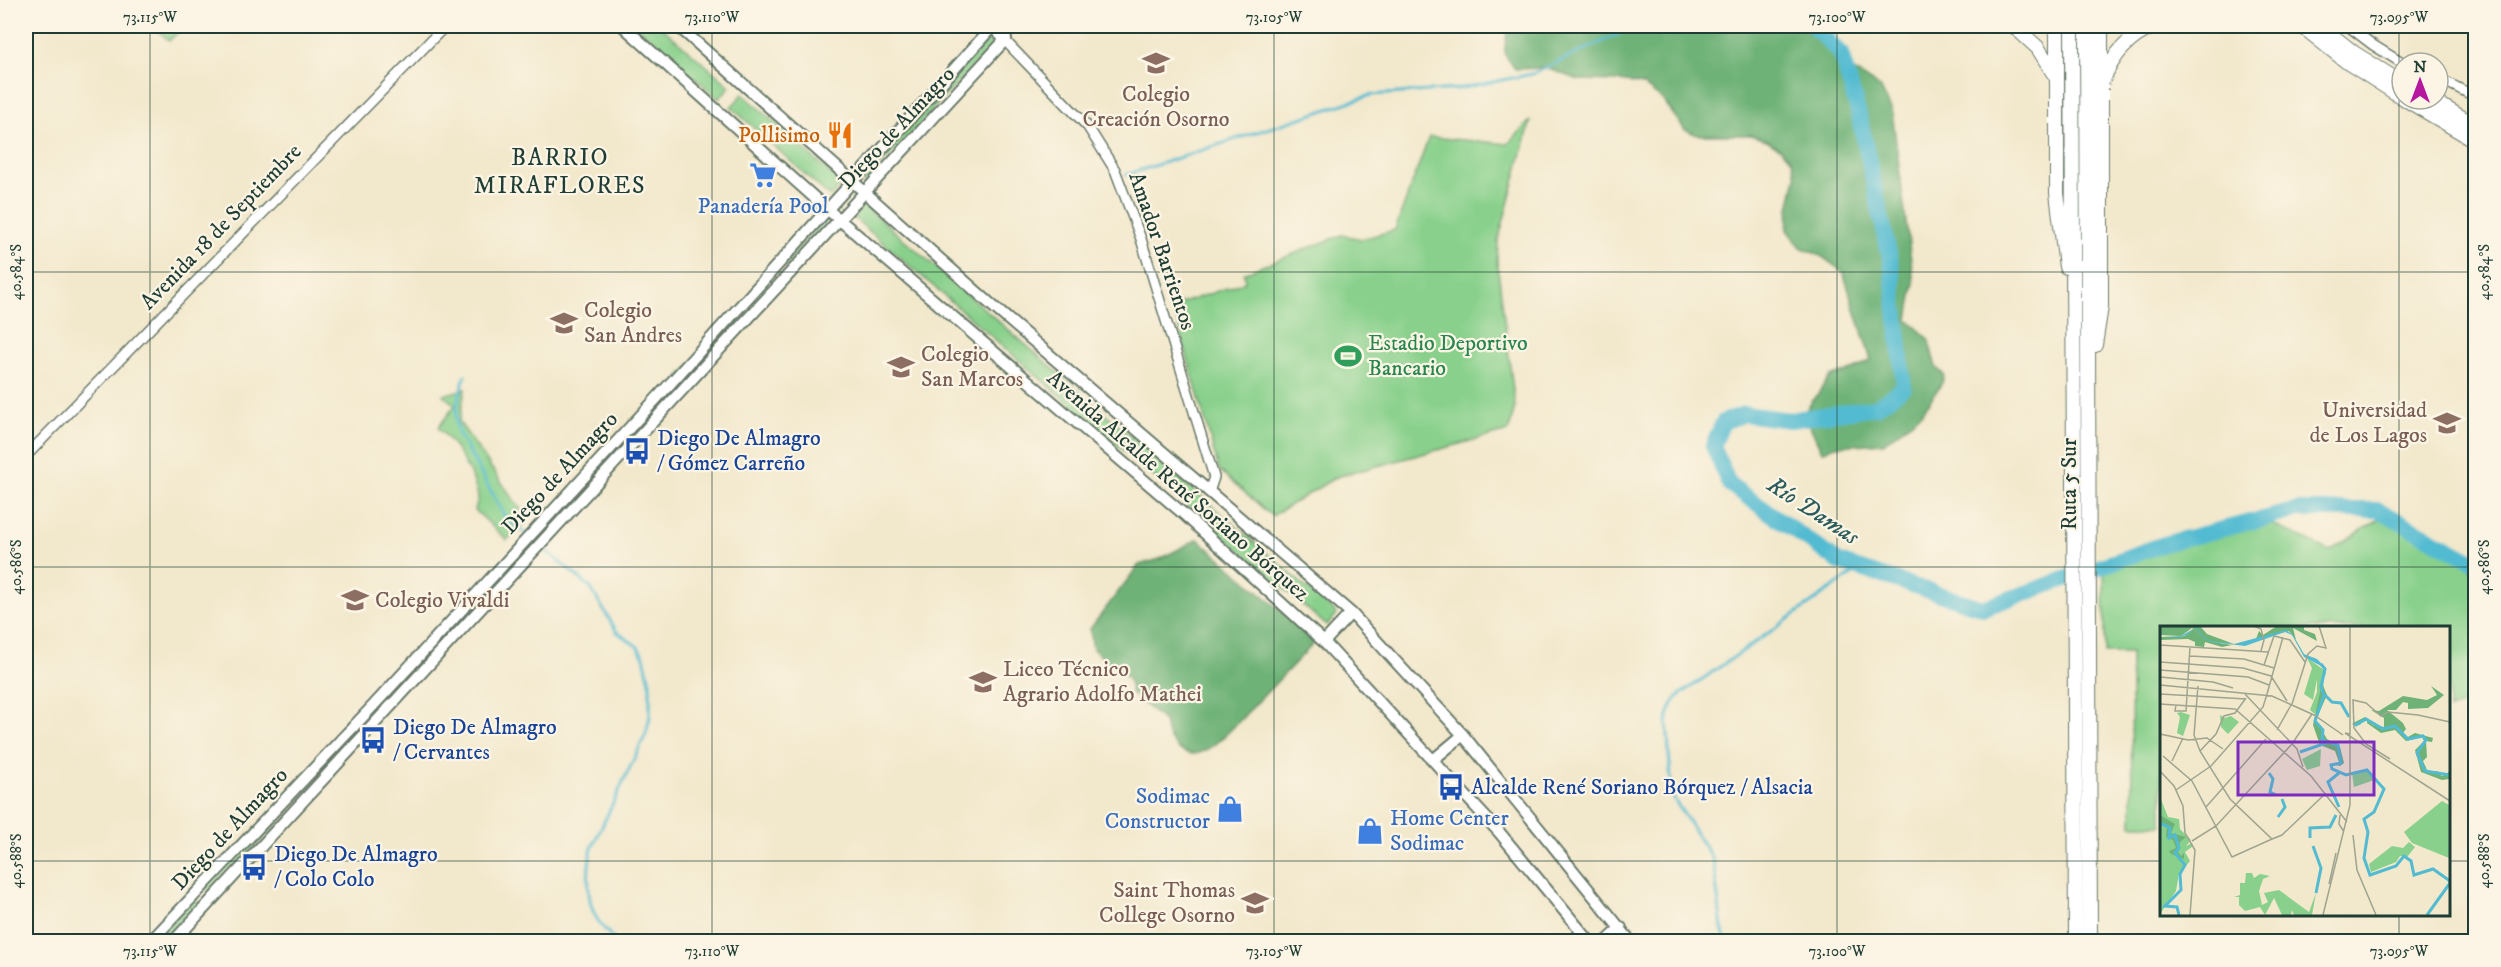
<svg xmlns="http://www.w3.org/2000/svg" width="2501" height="967" viewBox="0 0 2501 967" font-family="'IM FELL DW Pica',serif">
	<rect width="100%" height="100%" fill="#fcf5e5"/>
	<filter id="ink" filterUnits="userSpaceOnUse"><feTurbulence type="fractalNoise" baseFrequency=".0167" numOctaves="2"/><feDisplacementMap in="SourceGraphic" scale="12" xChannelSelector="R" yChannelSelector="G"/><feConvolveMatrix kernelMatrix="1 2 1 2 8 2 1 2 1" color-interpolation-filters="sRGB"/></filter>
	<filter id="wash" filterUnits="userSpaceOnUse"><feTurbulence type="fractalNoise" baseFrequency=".008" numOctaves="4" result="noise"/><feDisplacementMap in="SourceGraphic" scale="24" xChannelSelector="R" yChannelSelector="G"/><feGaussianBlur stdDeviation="1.35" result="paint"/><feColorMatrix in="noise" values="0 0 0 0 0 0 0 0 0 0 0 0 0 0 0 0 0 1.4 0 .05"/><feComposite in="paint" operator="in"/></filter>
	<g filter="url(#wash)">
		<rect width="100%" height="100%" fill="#f2e8cc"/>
		<path fill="#88d08b" stroke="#548660" stroke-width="1.5" d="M 154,26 L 184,26 L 169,41 Z
			M 636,26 L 660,26 L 730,86 L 719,99 Z
			M 989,39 L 993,45 L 864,184 L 860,179 Z
			M 743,94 L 842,184 L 830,197 L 731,107 Z
			M 1531,120 L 1498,241 L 1497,262 L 1515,406 L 1509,431 L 1336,477 L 1272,516 L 1219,470 L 1173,306 L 1245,282 L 1244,273 L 1342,235 L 1362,239 L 1395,230 L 1429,137 L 1508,144 Z
			M 864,205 L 1337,614 L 1327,626 L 853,217 Z
			M 826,216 L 830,222 L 788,269 L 782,265 Z
			M 767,283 L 770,286 L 685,382 L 679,377 Z
			M 465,389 L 459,422 L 528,520 L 507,540 L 475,510 C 476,506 478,501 478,496 C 474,475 454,442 438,428 L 455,405 L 443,395 Z
			M 668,390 L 673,395 L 385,706 L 381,703 Z
			M 2382,517 L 2465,564 L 2475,573 L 2475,699 L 2449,710 L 2448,628 L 2162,628 L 2162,825 L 2132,825 L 2131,653 L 2105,653 L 2104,570 L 2153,553 L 2269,523 L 2330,551 Z
			M 372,712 L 376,716 L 294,804 L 288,799 Z
			M 283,805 L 290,810 L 211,893 L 205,887 Z
			M 194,898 L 201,904 L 165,941 L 154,942 Z"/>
		<path fill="#6eb277" stroke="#467856" stroke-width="1.5" d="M 1508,26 L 1796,26 L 1828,43 L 1841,55 L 1852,70 L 1880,87 L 1892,111 L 1914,284 L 1908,320 L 1928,338 L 1936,367 L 1944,375 L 1942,383 L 1921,414 L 1884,443 L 1835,446 L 1822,452 L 1804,413 L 1830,377 L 1855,369 L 1871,360 L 1843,272 L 1821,256 L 1800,247 L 1787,230 L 1789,208 L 1796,177 L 1792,160 L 1781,149 L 1767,140 L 1750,135 L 1697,135 L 1684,129 L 1663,100 L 1643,85 L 1620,81 L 1578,80 L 1547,68 L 1515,69 L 1504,53 Z
			M 1198,539 L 1316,641 C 1294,664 1271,688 1249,711 C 1235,725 1221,742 1204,751 C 1182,762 1166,739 1164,721 L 1131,693 L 1129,679 L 1093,649 L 1090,629 L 1139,565 L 1160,559 Z"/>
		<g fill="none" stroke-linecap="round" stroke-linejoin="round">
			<path stroke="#53bbd1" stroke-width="3" d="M 1126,175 L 1371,95 L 1458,89 L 1532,74 L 1636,26
				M 465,376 C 459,396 452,414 459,434 L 506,518 L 590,587 L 617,632 L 638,647 L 644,657 L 650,683 L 650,716 L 646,734 L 593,845 C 587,862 586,899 595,915 C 599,925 609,933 616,942
				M 1726,942 L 1722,928 L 1713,860 L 1672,796 L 1667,722 C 1669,710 1672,702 1681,694 L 1860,569"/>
			<path stroke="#53bbd1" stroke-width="16" d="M 1813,26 L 1841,54 L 1858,111 L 1891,262 L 1904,387 L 1876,407 L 1790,420 L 1744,414 L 1723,422 L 1713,446 L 1729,484 L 1839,562 L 1983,608 L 2167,543 L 2298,510 L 2379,510 L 2476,563"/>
		</g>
	</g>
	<g filter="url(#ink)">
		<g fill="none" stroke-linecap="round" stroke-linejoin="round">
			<defs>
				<path id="minor" d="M 991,26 L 1088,127 L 1115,170 L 1141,239 L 1214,477 L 1209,492
					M 2348,26 L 2373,45 L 2402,63
					M 2438,78 L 2476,97
					M 26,456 L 445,26"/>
				<path id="major" d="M 623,26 L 827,209 L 1186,516 L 1324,642 L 1499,832 L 1590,942
					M 678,26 L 996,309 L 1351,613 L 1463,735 L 1631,942
					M 1324,642 L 1351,613
					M 1433,760 L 1463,735
					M 150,942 L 373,706 L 669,385 L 993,26
					M 173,942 L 1006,39 L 1004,26
					M 1606,942 L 1621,928"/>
				<path id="highway" d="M 2014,26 L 2038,48 L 2056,77
					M 2057,26 L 2057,193 L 2066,267
					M 2072,26 L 2076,942
					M 2087,26 L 2090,942
					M 2302,26 L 2347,62 L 2402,97
					M 2320,26 L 2354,53 L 2402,83
					M 2103,80 C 2113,54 2130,36 2155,26
					M 2405,99 L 2476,141
					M 2430,99 L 2476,126
					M 2095,345 L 2101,307 L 2101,26"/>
			</defs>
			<use href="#minor" stroke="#697969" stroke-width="12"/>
			<use href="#major" stroke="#697969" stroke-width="14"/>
			<use href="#highway" stroke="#697969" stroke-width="16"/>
			<use href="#minor" stroke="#fff" stroke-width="9"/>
			<use href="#major" stroke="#fff" stroke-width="10"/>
			<use href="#highway" stroke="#fff" stroke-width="14"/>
		</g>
	</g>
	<path fill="none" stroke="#1f3d34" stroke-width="1.5" stroke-opacity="0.45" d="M 150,26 L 150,942M 712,26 L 712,942M 1274,26 L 1274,942M 1837,26 L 1837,942M 2399,26 L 2399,628M 26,272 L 2476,272M 26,567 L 2476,567M 26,861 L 2162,861M 2448,861 L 2476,861M 2399,914 L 2399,942"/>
	<defs>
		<symbol id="school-bare" viewBox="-9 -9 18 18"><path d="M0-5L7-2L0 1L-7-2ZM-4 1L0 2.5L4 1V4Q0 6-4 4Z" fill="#8d6e63" stroke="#fcf5e5" stroke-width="2.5" paint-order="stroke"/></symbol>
		<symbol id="restaurant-bare" viewBox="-9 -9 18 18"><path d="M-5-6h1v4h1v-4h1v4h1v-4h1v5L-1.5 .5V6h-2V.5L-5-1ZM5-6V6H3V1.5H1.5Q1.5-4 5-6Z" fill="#e8710a" stroke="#fcf5e5" stroke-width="2.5" paint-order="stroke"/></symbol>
		<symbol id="supermarket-bare" viewBox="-9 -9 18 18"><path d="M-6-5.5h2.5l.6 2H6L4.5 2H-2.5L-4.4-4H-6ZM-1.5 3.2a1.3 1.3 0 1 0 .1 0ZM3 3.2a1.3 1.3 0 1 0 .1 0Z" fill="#3f7fe0" stroke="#fcf5e5" stroke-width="2.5" paint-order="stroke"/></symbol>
		<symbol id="stadium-bare" viewBox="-9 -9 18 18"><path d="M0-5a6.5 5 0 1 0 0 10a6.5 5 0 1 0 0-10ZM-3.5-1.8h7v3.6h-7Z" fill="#2e9e5b" stroke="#fcf5e5" stroke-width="2.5" paint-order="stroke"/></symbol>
		<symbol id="university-bare" viewBox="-9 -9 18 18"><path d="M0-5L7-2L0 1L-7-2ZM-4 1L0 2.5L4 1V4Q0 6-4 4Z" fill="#8d6e63" stroke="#fcf5e5" stroke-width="2.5" paint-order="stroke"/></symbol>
		<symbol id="bus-bare" viewBox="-9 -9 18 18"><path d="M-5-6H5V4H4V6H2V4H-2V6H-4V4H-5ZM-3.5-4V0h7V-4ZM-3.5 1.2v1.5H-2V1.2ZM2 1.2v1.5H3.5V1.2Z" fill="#1a4fb4" stroke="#fcf5e5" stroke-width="2.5" paint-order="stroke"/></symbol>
		<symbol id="shop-bare" viewBox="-9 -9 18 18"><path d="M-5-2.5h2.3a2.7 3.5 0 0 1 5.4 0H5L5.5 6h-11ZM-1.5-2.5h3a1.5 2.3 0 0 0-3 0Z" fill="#3f7fe0" stroke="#fcf5e5" stroke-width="2.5" paint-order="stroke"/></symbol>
	</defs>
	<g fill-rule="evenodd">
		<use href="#school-bare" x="1137" y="44" width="38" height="38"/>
		<use href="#restaurant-bare" x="821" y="116" width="38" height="38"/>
		<use href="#supermarket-bare" x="744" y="156" width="38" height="38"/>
		<use href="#school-bare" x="545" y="304" width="38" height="38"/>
		<use href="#stadium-bare" x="1329" y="337" width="38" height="38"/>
		<use href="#school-bare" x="882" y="348" width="38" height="38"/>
		<use href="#university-bare" x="2428" y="404" width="38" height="38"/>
		<use href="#bus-bare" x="618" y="432" width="38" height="38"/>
		<use href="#school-bare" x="336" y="581" width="38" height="38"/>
		<use href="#school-bare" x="964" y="663" width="38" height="38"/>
		<use href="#bus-bare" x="354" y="721" width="38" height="38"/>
		<use href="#bus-bare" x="1432" y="768" width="38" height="38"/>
		<use href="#shop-bare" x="1211" y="790" width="38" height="38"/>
		<use href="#shop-bare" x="1351" y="812" width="38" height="38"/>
		<use href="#bus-bare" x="235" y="848" width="38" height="38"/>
		<use href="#school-bare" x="1236" y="884" width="38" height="38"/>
	</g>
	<g text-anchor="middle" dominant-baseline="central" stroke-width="4.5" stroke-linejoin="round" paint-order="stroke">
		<g font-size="22" fill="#785e54" stroke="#fcf5e5" text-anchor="start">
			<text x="1156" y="94" text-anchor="middle">Colegio<tspan x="1156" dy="25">Creación Osorno</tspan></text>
			<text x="584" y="310">Colegio<tspan x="584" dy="25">San Andres</tspan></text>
			<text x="921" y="354">Colegio<tspan x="921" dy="25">San Marcos</tspan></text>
			<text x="2427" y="410" text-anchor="end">Universidad<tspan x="2427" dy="25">de Los Lagos</tspan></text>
			<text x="375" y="600">Colegio Vivaldi</text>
			<text x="1003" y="669">Liceo Técnico<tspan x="1003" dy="25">Agrario Adolfo Mathei</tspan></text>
			<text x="1235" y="890" text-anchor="end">Saint Thomas<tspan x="1235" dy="25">College Osorno</tspan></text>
		</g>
		<g font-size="22" fill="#1f3d34" stroke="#fcf5e5">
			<text transform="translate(897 128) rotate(-47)">Diego de Almagro</text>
			<text transform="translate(221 227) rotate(-46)">Avenida 18 de Septiembre</text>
			<text transform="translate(1162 251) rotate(71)">Amador Barrientos</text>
			<text transform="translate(560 473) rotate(-47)">Diego de Almagro</text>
			<text transform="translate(2069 484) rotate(-90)">Ruta 5 Sur</text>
			<text transform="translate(1178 486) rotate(41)">Avenida Alcalde René Soriano Bórquez</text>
			<text transform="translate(230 829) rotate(-47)">Diego de Almagro</text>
		</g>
		<g font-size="22" fill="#c56008" stroke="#fcf5e5" text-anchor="end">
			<text x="820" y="135">Pollisimo</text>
		</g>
		<g font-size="22" fill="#366cbe" stroke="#fcf5e5">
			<text x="763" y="206">Panadería Pool</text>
			<text x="1210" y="796" text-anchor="end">Sodimac<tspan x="1210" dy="25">Constructor</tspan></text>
			<text x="1390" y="818" text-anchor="start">Home Center<tspan x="1390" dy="25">Sodimac</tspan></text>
		</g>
		<g font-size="22" fill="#27864d" stroke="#fcf5e5" text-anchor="start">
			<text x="1368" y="343">Estadio Deportivo<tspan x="1368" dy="25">Bancario</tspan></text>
		</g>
		<g font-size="22" fill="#164399" stroke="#fcf5e5" text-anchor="start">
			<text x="657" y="438">Diego De Almagro<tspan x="657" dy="25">/ Gómez Carreño</tspan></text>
			<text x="393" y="727">Diego De Almagro<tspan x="393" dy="25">/ Cervantes</tspan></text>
			<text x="1471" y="787">Alcalde René Soriano Bórquez / Alsacia</text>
			<text x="274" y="854">Diego De Almagro<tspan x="274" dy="25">/ Colo Colo</tspan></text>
		</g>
		<g font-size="24" letter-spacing="1.5" fill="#1f3d34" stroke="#fcf5e5">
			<text x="560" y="158">BARRIO<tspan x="560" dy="28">MIRAFLORES</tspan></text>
		</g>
		<g font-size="24" font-style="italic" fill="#2c5c5b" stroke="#fcf5e5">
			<text transform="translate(1813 511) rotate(33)">Río Damas</text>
		</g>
	</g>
	<g transform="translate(2160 626)">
		<rect width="290" height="290" fill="#f2e8cc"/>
		<path d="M 147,32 L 164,44 L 163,68 L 155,88 L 150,84 L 157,66 L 157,53 L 153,74 L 144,68 L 152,42 ZM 21,86 L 30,89 L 23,110 L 17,107 L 20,91 L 17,87 ZM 60,89 L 65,92 L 71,90 L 79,96 L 68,108 L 61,101 ZM 161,123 L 160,140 L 147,144 L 142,133 ZM 207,144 L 217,153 L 194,161 L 192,147 ZM 0,171 L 8,191 L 19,193 L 20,203 L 31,214 L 26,220 L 32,217 L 33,220 L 25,226 L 30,235 L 19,248 L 16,265 L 0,288 ZM 282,175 L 289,179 L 289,232 L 252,217 L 244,206 ZM 249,216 L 255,221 L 247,231 L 240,230 L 236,236 L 211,246 L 209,238 L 232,220 L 243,222 ZM 86,247 L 92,247 L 94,252 L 100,248 L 110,250 L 103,253 L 99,265 L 102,279 L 108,276 L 104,267 L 119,264 L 149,286 L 156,267 L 152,289 L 134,289 L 132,284 L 131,289 L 122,289 L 114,272 L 105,289 L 100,281 L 85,285 L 79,279 L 79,271 L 74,271 L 80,269 L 80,257 L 85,257 Z" fill="#88d08b"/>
		<path d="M 0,0 L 40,0 L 47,8 L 74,18 L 53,16 L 72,19 L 62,21 L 45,16 L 44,21 L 35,20 L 35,16 L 28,13 L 0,14 L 0,11 L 21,11 L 26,9 L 33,3 L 43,11 L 32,2 L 21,10 L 0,9 ZM 117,0 L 144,0 L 144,4 L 155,8 L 157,15 L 133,2 L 136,14 L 129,5 L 96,13 L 99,5 L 103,9 ZM 162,57 L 167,69 L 156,94 L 167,113 L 180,121 L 184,137 L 180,140 L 176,139 L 179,136 L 175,125 L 160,119 L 153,99 ZM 271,60 L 284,69 L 268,82 L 248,83 L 248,77 L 243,76 L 236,84 L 227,84 L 243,97 L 246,103 L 242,108 L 246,112 L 255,107 L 273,112 L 272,116 L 266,115 L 267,131 L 263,135 L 268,146 L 277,145 L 282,150 L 289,146 L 289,153 L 282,154 L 261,146 L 255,124 L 264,115 L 262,111 L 246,115 L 235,104 L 221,107 L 207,97 L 207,95 L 202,95 L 200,99 L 193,97 L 205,91 L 213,99 L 224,101 L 224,92 L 211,84 L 219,85 L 243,70 L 267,74 L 277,69 ZM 0,189 L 15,198 L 11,207 L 26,211 L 20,216 L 18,226 L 21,230 L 24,227 L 24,233 L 11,228 L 9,225 L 16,222 L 13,214 L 6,211 L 7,200 L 0,200 Z" fill="#6eb277"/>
		<path d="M 35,2 L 38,3 L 43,11 L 50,15 L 74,18 L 126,4 L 133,9 L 144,28 L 157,33 L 165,41 L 166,50 L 163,41 L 144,31 L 132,9 L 125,6 L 85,20 L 51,16 L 43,12 L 37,3 L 33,3 L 28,8 L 21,11 L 0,11 L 21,10 Z" fill="#53bbd1"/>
		<path fill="none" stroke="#53bbd1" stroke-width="3" d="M 161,38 L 165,43 L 161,61 L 164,69 L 155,95 L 163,104 L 162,114 L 178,119 L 181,137 L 171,139 L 172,143 L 186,149 L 207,144 L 224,163 L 214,186 L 204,193 L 208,206 L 204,232 L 210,249 L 236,240 L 244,230 L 251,235 L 254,249 L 273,243 L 290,255M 165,69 L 172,76 L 181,77 L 189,91M 193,97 L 196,99 L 206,93 L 223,103 L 235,100 L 248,113 L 263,110 L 266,114 L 257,127 L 265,145 L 290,149M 140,126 L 169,116M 109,147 L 113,153 L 110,166 L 116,169M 179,181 L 168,156 L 179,147M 118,191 L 125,181 L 122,173M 0,197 L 10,202 L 9,212 L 15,209 L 19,222 L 15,227 L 25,239 L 20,248 L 21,264 L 5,280 L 17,281 L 19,289M 150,212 L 150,202 L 170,201 L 176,189M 153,220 L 161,242 L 156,267M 267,289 L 290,257"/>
		<path fill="none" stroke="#9ea48f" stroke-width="1.5" d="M 94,0 L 101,3 L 104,14 L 101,25M 0,19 L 108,26M 30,30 L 84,33 L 114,42M 0,36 L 83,42 L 111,50 L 127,75M 104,39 L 114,10 L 130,14 L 145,36M 0,44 L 88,51 L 109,59M 0,51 L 53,56 L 73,62M 0,59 L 112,70 L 154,89 L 183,109M 38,60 L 34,109 L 40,125 L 70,173 L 112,213 L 122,209 L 166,167M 0,68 L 86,73M 85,68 L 137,123 L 143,141M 107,68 L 123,11M 0,78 L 75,83 L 151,150 L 187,196M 132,78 L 148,28 L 157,20 L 166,22 L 159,0M 16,79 L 15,85 L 26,85 L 30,21M 0,96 L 0,142M 117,104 L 131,79M 0,108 L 28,114 L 47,112 L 63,123M 190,108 L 185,107 L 290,175M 132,118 L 152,88M 40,125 L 56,108 L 64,90 L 75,87 L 86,72M 3,130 L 32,155 L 72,231 L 112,213M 230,133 L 206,118 L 194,102 L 193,74 L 206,77 L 221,90 L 228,86 L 258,89 L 290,96M 12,135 L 23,112M 0,145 L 14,160 L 23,180 L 25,207 L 35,224 L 30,289M 16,164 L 51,140 L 103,81 L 107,68M 46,181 L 106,113M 180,189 L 179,198 L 184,206M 193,209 L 197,244 L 216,289M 32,215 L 56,200 L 132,118M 169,258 L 176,227M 163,289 L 190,179 L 190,0"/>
		<path fill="#7b2cbf" fill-opacity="0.15" stroke="#7b2cbf" stroke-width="3" d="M 78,116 L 214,116 L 214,169 L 78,169 Z"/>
		<rect width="290" height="290" fill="none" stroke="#1f3d34" stroke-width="3"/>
	</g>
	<rect width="2501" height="967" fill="none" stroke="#fcf5e5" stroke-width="66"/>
	<g transform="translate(2420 81)"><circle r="28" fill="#fcf5e5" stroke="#a4ab9e" stroke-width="1.5"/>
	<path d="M0-4.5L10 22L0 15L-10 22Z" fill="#b5179e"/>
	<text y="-9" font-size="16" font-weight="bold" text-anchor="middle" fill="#1f3d34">N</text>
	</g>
	<rect x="33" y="33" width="2435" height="901" fill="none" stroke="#1f3d34" stroke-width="2"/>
	<g font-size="15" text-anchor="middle" fill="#1f3d34">
		<text x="150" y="22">73.115°W</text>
		<text x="712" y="22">73.110°W</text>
		<text x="1274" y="22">73.105°W</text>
		<text x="1837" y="22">73.100°W</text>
		<text x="2399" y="22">73.095°W</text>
		<text transform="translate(16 272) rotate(-90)" y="5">40.584°S</text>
		<text transform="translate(2484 272) rotate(-90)" y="5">40.584°S</text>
		<text transform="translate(16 567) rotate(-90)" y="5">40.586°S</text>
		<text transform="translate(2484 567) rotate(-90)" y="5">40.586°S</text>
		<text transform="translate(16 861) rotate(-90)" y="5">40.588°S</text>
		<text transform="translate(2484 861) rotate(-90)" y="5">40.588°S</text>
		<text x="150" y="956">73.115°W</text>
		<text x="712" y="956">73.110°W</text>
		<text x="1274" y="956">73.105°W</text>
		<text x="1837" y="956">73.100°W</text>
		<text x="2399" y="956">73.095°W</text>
	</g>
</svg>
